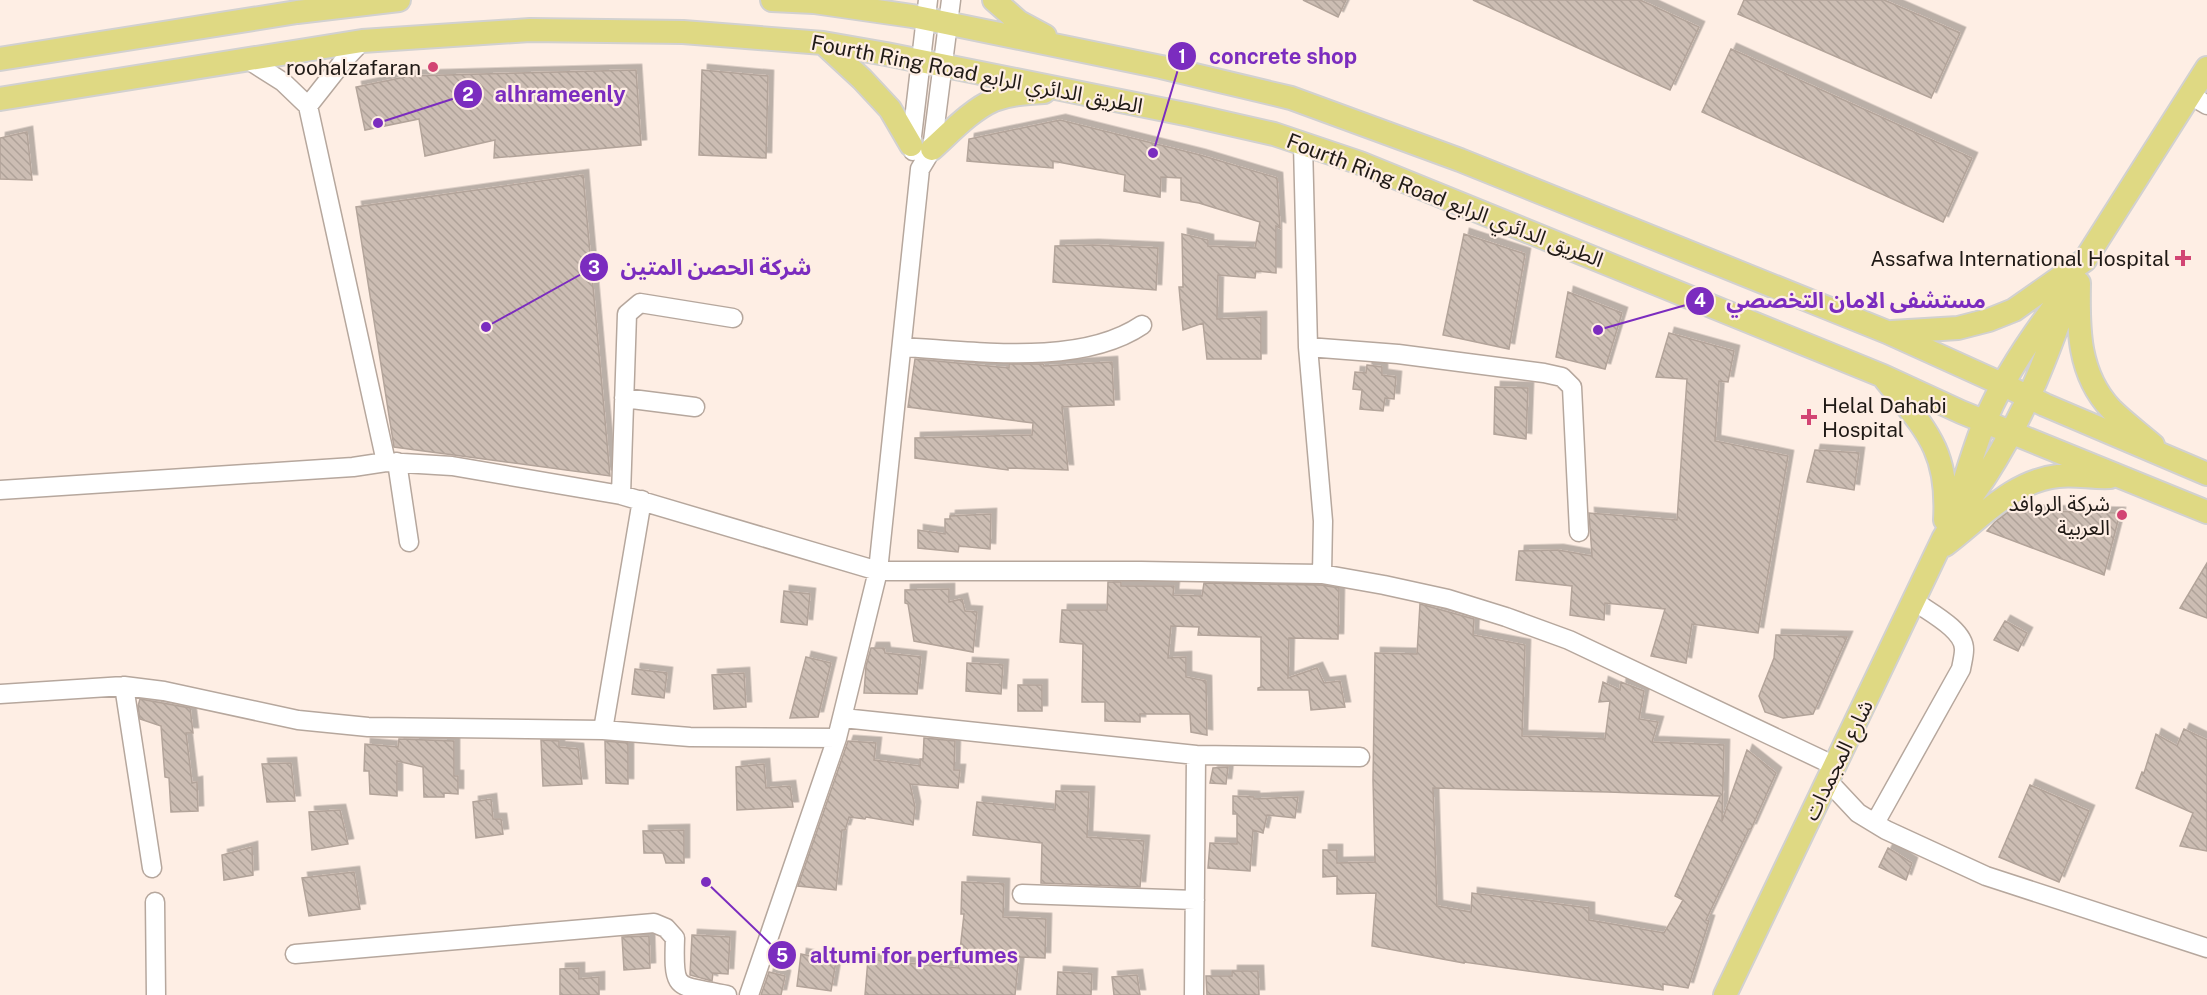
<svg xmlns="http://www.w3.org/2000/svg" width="2207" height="995" viewBox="0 0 2207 995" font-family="'Public Sans','Noto Sans Arabic',sans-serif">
	<defs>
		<pattern id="building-back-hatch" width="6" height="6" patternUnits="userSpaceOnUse" patternTransform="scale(1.5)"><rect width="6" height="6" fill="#ccbdb3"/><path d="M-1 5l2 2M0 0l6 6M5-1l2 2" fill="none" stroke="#afa299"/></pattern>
		<filter id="shadow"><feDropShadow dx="5.5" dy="-5.5" stdDeviation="0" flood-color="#0004"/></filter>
	</defs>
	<rect width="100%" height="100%" fill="#feeee4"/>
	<path fill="url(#building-back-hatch)" stroke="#b3a49a" stroke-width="1.5" fill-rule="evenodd" filter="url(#shadow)" d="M 1303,0 L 1346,0 L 1338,17 Z
		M 1473,0 L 1640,0 L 1699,27 L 1670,90 Z
		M 1744,0 L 1884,0 L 1960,33 L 1931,98 L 1738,14 Z
		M 1731,49 L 1972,158 L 1943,222 L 1702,112 Z
		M 636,70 L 641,145 L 494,158 L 495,140 L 425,156 L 419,119 L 365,130 L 356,87 L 410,76 Z
		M 702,70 L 768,76 L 766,158 L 699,155 Z
		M 1060,120 L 1200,155 L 1277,178 L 1280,228 L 1276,226 L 1276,273 L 1256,271 L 1255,278 L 1218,275 L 1217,319 L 1261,317 L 1261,359 L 1207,359 L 1203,323 L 1183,330 L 1179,287 L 1183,287 L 1182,234 L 1208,240 L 1208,246 L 1255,248 L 1260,222 L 1199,203 L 1181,200 L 1181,178 L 1161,177 L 1160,197 L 1124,191 L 1125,175 L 1053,161 L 1053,168 L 967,161 L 969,139 Z
		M 27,132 L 32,180 L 0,179 L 0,138 Z
		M 583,175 L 610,476 L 394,447 L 356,207 Z
		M 1464,234 L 1525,254 L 1509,349 L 1443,335 Z
		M 1093,245 L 1158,248 L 1156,290 L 1053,282 L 1055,246 Z
		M 1568,292 L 1622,313 L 1605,369 L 1556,357 Z
		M 1669,333 L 1734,351 L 1728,382 L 1719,381 L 1715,441 L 1788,456 L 1758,633 L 1692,624 L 1686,663 L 1651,656 L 1665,609 L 1605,603 L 1604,620 L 1570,615 L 1572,586 L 1516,580 L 1519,551 L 1558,550 L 1592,556 L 1589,513 L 1677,520 L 1687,379 L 1656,377 Z
		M 915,359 L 1009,368 L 1009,364 L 1043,364 L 1044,366 L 1112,362 L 1114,405 L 1062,407 L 1068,470 L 1008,468 L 1008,470 L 915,458 L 915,438 L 1032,435 L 1033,423 L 908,407 Z
		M 1367,365 L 1382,367 L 1382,375 L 1396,377 L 1394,399 L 1385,398 L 1383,411 L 1360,409 L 1362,390 L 1353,389 L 1355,372 L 1366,373 Z
		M 1495,387 L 1528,388 L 1526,439 L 1494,434 Z
		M 1815,450 L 1859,453 L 1854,490 L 1807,482 Z
		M 2011,510 L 2120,513 L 2104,575 L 1987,531 L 1995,522 Z
		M 991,514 L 990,549 L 959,546 L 958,552 L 918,548 L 918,530 L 945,534 L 945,519 L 950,519 L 950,516 Z
		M 2207,563 L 2207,618 L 2180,608 Z
		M 1108,582 L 1121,582 L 1121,586 L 1174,586 L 1173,595 L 1202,596 L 1204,583 L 1321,585 L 1339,588 L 1338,639 L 1289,638 L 1288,678 L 1317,668 L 1324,683 L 1340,681 L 1345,707 L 1311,710 L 1309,690 L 1258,690 L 1258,688 L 1261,687 L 1261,637 L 1198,635 L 1199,627 L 1171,626 L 1168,658 L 1186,657 L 1186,677 L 1206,681 L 1207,735 L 1191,732 L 1190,714 L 1140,714 L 1140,722 L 1105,721 L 1105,702 L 1082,702 L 1083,644 L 1060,642 L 1062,610 L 1107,610 Z
		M 949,589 L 949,602 L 962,599 L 965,611 L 977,612 L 973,652 L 914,641 L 908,604 L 905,603 L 905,590 Z
		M 784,591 L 810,594 L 807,625 L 781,622 Z
		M 1420,604 L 1474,619 L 1473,635 L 1525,645 L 1522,736 L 1605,739 L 1610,701 L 1599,702 L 1603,682 L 1620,690 L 1621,682 L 1644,691 L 1639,719 L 1658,722 L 1652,742 L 1724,745 L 1722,821 L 1747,750 L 1776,773 L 1751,829 L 1749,829 L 1706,920 L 1709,921 L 1688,988 L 1663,984 L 1663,990 L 1464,962 L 1464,963 L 1372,946 L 1376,893 L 1337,894 L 1337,876 L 1323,877 L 1323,850 L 1337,850 L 1337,863 L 1375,862 L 1373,780 L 1375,653 L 1417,654 ZM 1433,788 L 1608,792 L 1720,796 L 1675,896 L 1683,900 L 1664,933 L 1589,920 L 1589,908 L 1472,893 L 1471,912 L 1437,906 Z
		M 2005,621 L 2027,633 L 2018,651 L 1994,640 Z
		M 1776,635 L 1847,637 L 1813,714 L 1783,718 L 1765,712 L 1759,696 L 1774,658 Z
		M 871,648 L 884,648 L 885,653 L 921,657 L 917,694 L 864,693 L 866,666 Z
		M 806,657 L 831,663 L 818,717 L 790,718 Z
		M 967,663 L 1003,665 L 1001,694 L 966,691 Z
		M 635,669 L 667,673 L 664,698 L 632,694 Z
		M 744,673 L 746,707 L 714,709 L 712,675 Z
		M 1018,685 L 1042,685 L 1042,711 L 1018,711 Z
		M 140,699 L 190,708 L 193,733 L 186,733 L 192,783 L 197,782 L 198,811 L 171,812 L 169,778 L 165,777 L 161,726 L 140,719 L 138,706 Z
		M 2184,729 L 2207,740 L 2207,851 L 2180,846 L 2193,813 L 2136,788 L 2142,772 L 2144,773 L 2156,734 L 2177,746 Z
		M 924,738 L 955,741 L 954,770 L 960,770 L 958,788 L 910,784 L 915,807 L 913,825 L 866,817 L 865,819 L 849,817 L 845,830 L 842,830 L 836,890 L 798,886 L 848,741 L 876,743 L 874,760 L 920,766 L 920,759 L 923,759 Z
		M 399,739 L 454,741 L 454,776 L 458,776 L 458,794 L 444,793 L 444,797 L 424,797 L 423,767 L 397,761 L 397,796 L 370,794 L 369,771 L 364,771 L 365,744 L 398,747 Z
		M 541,740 L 559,741 L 559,747 L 578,749 L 582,784 L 543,786 Z
		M 605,741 L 628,743 L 628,784 L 606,783 Z
		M 291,763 L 295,801 L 267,802 L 262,764 Z
		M 764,764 L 766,788 L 790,786 L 793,807 L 737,810 L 736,767 Z
		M 1228,767 L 1226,784 L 1210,783 L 1213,768 Z
		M 2030,785 L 2089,811 L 2059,882 L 1999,857 Z
		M 1056,791 L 1089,792 L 1087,837 L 1144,841 L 1140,887 L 1041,883 L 1042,843 L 973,835 L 977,802 L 1055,810 Z
		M 1233,796 L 1254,797 L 1254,799 L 1298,797 L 1295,818 L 1267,815 L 1263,833 L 1253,830 L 1250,871 L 1208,868 L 1210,843 L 1237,844 L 1237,814 L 1233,814 Z
		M 491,799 L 493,819 L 501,819 L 503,834 L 476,838 L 473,802 Z
		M 340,810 L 348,844 L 312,850 L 309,812 Z
		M 684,830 L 684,863 L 666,863 L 663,853 L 644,853 L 643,831 Z
		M 252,847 L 253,875 L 224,880 L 222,855 Z
		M 1888,848 L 1912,863 L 1906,880 L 1879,867 Z
		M 354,872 L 360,909 L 309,916 L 302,878 Z
		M 962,882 L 1004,884 L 1003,917 L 1046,919 L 1045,958 L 1019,957 L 1015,995 L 865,995 L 868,959 L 958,968 L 964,914 L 961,914 Z
		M 692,935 L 730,937 L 728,974 L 713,973 L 712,981 L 690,975 Z
		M 649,936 L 650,968 L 624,970 L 622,937 Z
		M 801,954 L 836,961 L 831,991 L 797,986 Z
		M 579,968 L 579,979 L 599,977 L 599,995 L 560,995 L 560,969 Z
		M 1232,971 L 1258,971 L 1259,995 L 1207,995 L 1206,976 L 1232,976 Z
		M 769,972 L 785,976 L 781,995 L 761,995 Z
		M 1058,972 L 1092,974 L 1091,995 L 1057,995 Z
		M 1137,975 L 1140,995 L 1114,995 L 1112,977 Z"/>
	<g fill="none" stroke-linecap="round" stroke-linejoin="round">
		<defs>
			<path id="minor" d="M 247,59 L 283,82 L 308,106 L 386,462
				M 2190,95 L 2207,105
				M 308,106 L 345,59 L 362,41
				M 1303,144 L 1308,347 L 1323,521 L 1322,574
				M 913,151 L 911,145 L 928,0
				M 902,347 C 974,351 1080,367 1142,325
				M 1308,347 L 1398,354 L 1544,373 L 1562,377 L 1572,387 L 1579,532
				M 624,398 L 695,407
				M 397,462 L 409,542
				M 0,490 L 353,467 L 386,462 L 452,466 L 621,495 L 878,571 L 1141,571 L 1322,574 L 1384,585 L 1448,599 L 1506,617 L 1569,640 L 1835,766
				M 621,495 L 627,314 L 640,303 L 733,318
				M 124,686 L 152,868
				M 0,694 L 124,686 L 164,691 L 298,720 L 368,727 L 603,730 L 690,737 L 837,738
				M 843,718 L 1196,755 L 1194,995
				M 603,730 L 642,500
				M 1196,755 L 1360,757
				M 1828,781 L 1858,813 L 1886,830 L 1986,876 L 2207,948
				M 1875,823 L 1961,669 C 1962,663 1964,656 1964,650 C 1965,630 1929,612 1914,601
				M 1022,894 L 1195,900
				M 155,902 L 156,995
				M 295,954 L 654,923 L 666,928 L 675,938 C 673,994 676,984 727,995
				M 749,995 L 837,738 L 878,571 L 920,169 L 932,149 L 951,0"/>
			<path id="major" d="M 772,0 L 814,2 L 912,16 L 1161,67 L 1291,98 L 1460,160 L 1887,332 L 2004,385 L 2045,405 L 2207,474
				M 994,0 L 1019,22 L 1045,36
				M 823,43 L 862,79 L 890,109 L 911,145
				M 0,59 L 297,12 L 399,0
				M 0,99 L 362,41 L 530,30 L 683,32 L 823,43 L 886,54 L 1190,115 L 1274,134 L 1360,163 L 1883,376 L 1961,412 L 2207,512
				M 932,149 C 950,133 971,110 994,100 C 1010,94 1027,93 1044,92
				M 2079,283 C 2078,329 2078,374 2111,409 C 2124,422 2139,433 2153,445
				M 1892,332 L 1958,328 L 1989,320 L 2014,310 L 2085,260 L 2207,68
				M 1885,379 C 1926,430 1949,450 1945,520
				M 1957,504 C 1966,477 1974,448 1985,421 C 2002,380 2033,334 2060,299
				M 1945,545 C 1981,518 2012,481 2058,476 C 2075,474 2093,478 2110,477
				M 1725,995 L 1943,539 C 1956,516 1973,496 1987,474 C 2025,415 2050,350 2072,284"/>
		</defs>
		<use href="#minor" stroke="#b6a79d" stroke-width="21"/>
		<use href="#major" stroke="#d2d1d0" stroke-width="26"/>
		<use href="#minor" stroke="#fff" stroke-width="18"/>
		<use href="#major" stroke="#dfd983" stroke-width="22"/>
	</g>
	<g fill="#d24473" stroke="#feeee4" stroke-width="2">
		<circle cx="433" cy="67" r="6"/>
		<path d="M2180 249h6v6h6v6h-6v6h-6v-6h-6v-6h6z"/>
		<path d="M1806 408h6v6h6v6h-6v6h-6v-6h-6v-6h6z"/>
		<circle cx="2122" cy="515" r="6"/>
	</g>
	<g text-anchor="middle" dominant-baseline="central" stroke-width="4.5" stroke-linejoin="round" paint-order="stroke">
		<g font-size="21" fill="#201a16" stroke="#feeee4" text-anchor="end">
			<text x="421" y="67">roohalzafaran</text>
			<text x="2170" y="258">Assafwa International Hospital</text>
			<text x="1822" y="405" text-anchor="start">Helal Dahabi<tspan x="1822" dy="24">Hospital</tspan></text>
			<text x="2110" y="503">شركة الروافد<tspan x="2110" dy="24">العربية</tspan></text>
		</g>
		<g font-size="21" fill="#201a16" stroke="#feeee4">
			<text transform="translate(977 74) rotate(11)">Fourth Ring Road الطريق الدائري الرابع</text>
			<text transform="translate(1445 200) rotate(21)">Fourth Ring Road الطريق الدائري الرابع</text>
			<text transform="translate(1838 760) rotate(-64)">شارع المجمدات</text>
		</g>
	</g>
	<path fill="none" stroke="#7b2cbf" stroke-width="2" d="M1153 153L1182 56M378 123L468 94M486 327L594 267M1598 330L1700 301M706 882L782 955"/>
	<g fill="#7b2cbf" stroke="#feeee4" stroke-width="2">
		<circle cx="1153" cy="153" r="6"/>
		<circle cx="378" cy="123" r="6"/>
		<circle cx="486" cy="327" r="6"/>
		<circle cx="1598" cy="330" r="6"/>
		<circle cx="706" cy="882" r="6"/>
		<circle cx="1182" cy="56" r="15"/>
		<circle cx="468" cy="94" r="15"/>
		<circle cx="594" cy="267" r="15"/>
		<circle cx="1700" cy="301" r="15"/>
		<circle cx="782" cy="955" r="15"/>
	</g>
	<g font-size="18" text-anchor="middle" font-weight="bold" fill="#fff">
		<text x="1182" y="63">1</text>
		<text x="468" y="101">2</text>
		<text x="594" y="274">3</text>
		<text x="1700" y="307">4</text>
		<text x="782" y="962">5</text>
	</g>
	<g font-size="22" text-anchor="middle" font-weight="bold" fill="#7b2cbf" stroke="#feeee4" stroke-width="4.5" stroke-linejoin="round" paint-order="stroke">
		<text x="1283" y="64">concrete shop</text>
		<text x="560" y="102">alhrameenly</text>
		<text x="716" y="275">شركة الحصن المتين</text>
		<text x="1856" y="308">مستشفى الامان التخصصي</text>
		<text x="914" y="963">altumi for perfumes</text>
	</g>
</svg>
